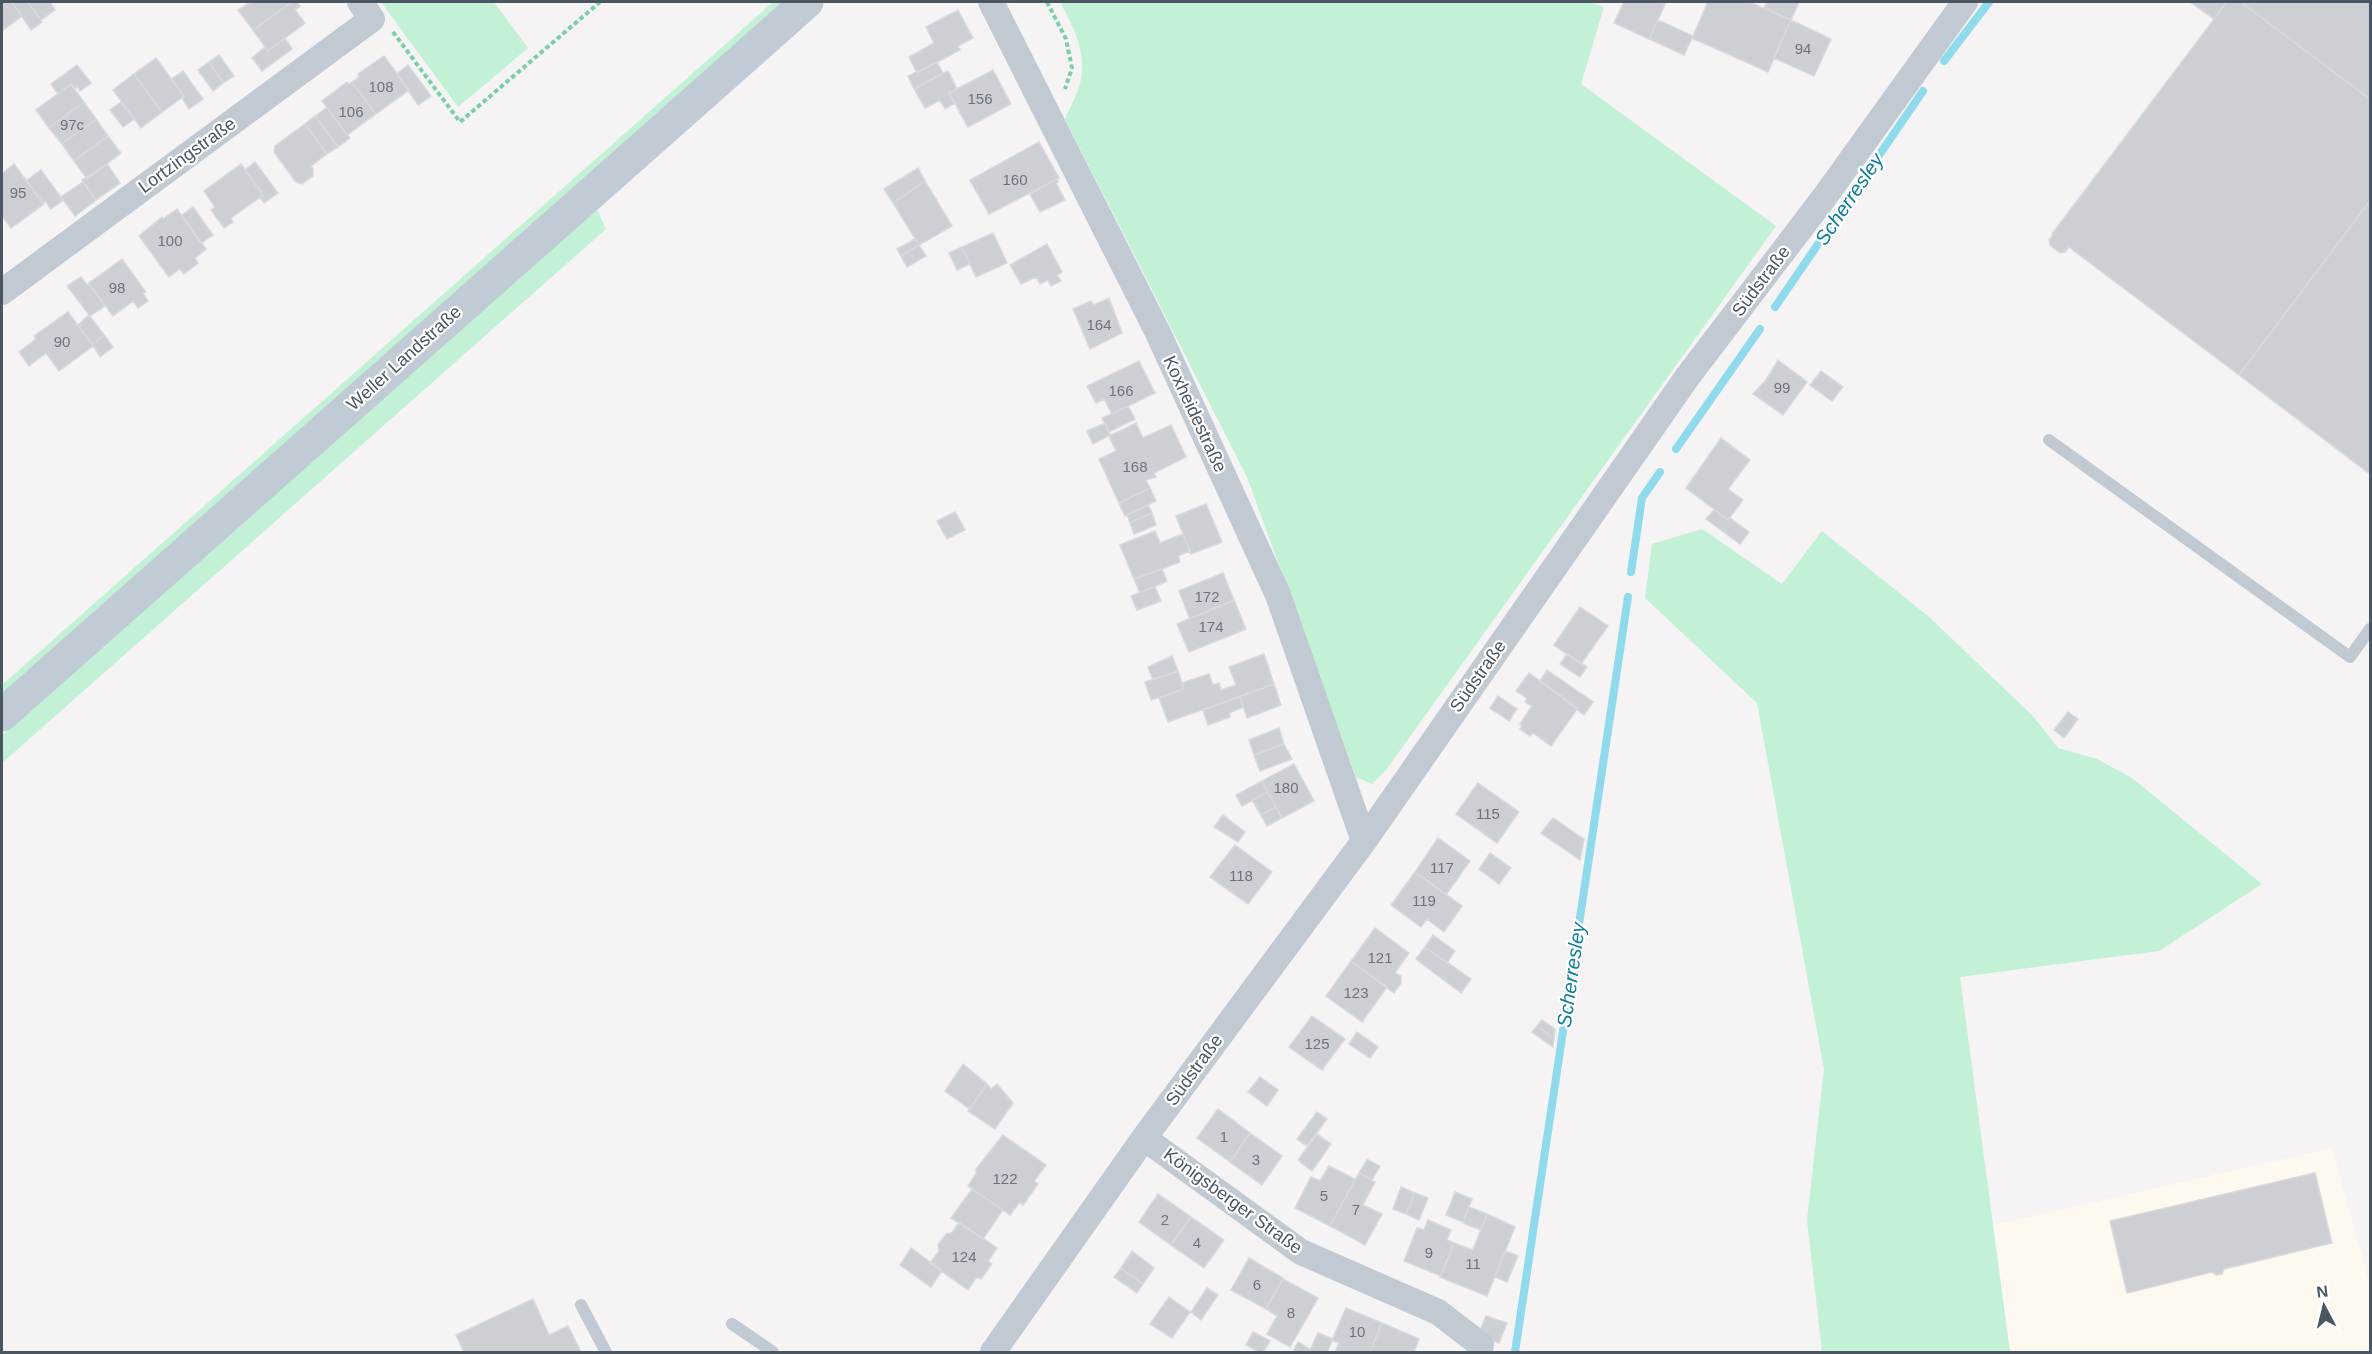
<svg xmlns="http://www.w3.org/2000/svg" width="2372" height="1354" viewBox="0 0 2372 1354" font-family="Helvetica,sans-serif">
	<rect width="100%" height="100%" fill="#f5f3f3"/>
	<path fill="#fdf9ef" d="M 2332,1148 L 2370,1285 L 2370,1352 L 2010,1352 L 1993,1225 Z"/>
	<path fill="#c3f1d5" d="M 381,2 L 494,2 L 528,48 L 458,107 Z
		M 773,2 L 784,2 L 2,695 L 2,685 Z
		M 1060,2 L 1589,2 L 1604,7 L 1581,84 L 1776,226 L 1386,770 L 1372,784 L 1356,777 L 1247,477 L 1065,119 C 1070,107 1079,92 1081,79 C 1086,50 1073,26 1060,2 Z
		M 596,207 L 606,229 L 2,763 L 2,735 Z
		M 1702,529 L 1782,584 L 1822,531 L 1928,616 L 2032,715 L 2058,748 L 2097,759 L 2132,778 L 2262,884 L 2159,951 L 1960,977 L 2010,1352 L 1822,1352 L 1807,1220 L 1824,1069 L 1757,703 L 1645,598 L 1652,544 Z"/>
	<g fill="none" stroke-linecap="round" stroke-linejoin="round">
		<path stroke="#90daee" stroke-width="8" d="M 1944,61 L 1989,2
			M 1775,307 L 1923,91
			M 1676,449 L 1760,329
			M 1631,572 L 1642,498 L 1660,472
			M 1515,1352 L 1628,597"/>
	</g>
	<path fill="#cdcfd5" stroke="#d7d9de" stroke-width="1.5" d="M 2,2 L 12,2 L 22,16 L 2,31 Z
		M 12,2 L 28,2 L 42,22 L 31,30 Z
		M 28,2 L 50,2 L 55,10 L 41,20 Z
		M 251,2 L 292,2 L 253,30 L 238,10 Z
		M 292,2 L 297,2 L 300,6 L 295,10 L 305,23 L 268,51 L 253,30 Z
		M 1624,2 L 1666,2 L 1649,39 L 1614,23 Z
		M 1708,2 L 1749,2 L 1791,20 L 1768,72 L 1692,38 Z
		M 1767,2 L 1799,2 L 1791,20 L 1764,8 Z
		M 2190,2 L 2227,2 L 2214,19 Z
		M 2227,2 L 2241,2 L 2370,99 L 2370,201 L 2239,375 L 2069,247 L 2065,252 L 2060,253 L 2050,245 L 2049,240 L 2053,235 L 2052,234 Z
		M 2241,2 L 2370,2 L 2370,99 Z
		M 958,10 L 973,38 L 958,46 L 960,50 L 917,73 L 909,57 L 934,43 L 926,27 Z
		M 1658,20 L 1693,36 L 1684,55 L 1649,39 Z
		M 1791,20 L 1831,39 L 1814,76 L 1774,58 Z
		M 285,38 L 292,49 L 262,71 L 252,58 L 265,47 L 268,51 Z
		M 219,55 L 234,76 L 223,83 L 209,62 Z
		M 384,56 L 409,90 L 376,114 L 352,82 L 359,77 L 358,74 Z
		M 156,58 L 184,96 L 162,112 L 134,74 Z
		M 209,62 L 223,83 L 213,91 L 198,70 Z
		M 937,62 L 943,73 L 914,89 L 908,76 Z
		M 77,65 L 91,83 L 80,91 L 77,86 L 74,89 L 71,84 L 58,94 L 51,84 Z
		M 408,65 L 431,96 L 418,105 L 397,74 Z
		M 993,70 L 1011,104 L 968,127 L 949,93 Z
		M 183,71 L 203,99 L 189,109 L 182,98 L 184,96 L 172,79 Z
		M 948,71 L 957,89 L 949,93 L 955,103 L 945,109 L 940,100 L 925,108 L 914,89 Z
		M 134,74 L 162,112 L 141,128 L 113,90 Z
		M 347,82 L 349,84 L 352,82 L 376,114 L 347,135 L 322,101 Z
		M 71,84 L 84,102 L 49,128 L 36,110 Z
		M 84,102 L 96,119 L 62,144 L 49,128 Z
		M 121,102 L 134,119 L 123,127 L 110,110 Z
		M 327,108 L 350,138 L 338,147 L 315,116 Z
		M 315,116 L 338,147 L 327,154 L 305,124 Z
		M 96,119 L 108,136 L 74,161 L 62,144 Z
		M 305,124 L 327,154 L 311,166 L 313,169 L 313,176 L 302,184 L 296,182 L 274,152 L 275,146 Z
		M 108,136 L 121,153 L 87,179 L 74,161 Z
		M 1039,142 L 1059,178 L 989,214 L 970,180 Z
		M 255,162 L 278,193 L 264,203 L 260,197 L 263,195 L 245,170 Z
		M 14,164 L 44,204 L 11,228 L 2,216 L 2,174 Z
		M 107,164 L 120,183 L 96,200 L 82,180 Z
		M 241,164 L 263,195 L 231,218 L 233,222 L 224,228 L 211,210 L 215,207 L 204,191 Z
		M 918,168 L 925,181 L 893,203 L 884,189 Z
		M 41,170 L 63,200 L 51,209 L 45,201 L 43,203 L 26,181 Z
		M 1057,179 L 1058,182 L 1056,183 L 1065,200 L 1040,212 L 1030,194 Z
		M 925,181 L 952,226 L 919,245 L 893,203 Z
		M 83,182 L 96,200 L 75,216 L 61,197 Z
		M 2370,201 L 2370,474 L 2239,375 Z
		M 193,207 L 213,235 L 201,243 L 181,216 Z
		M 177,209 L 206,249 L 195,258 L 198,263 L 184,274 L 180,269 L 169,277 L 139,236 L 162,217 L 163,219 Z
		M 993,233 L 1007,263 L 976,277 L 962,247 Z
		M 915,239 L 919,245 L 901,256 L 897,249 Z
		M 1047,244 L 1062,272 L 1057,275 L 1061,281 L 1051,286 L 1048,280 L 1040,284 L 1036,277 L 1021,284 L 1010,265 Z
		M 919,245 L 926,256 L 907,267 L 901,256 Z
		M 962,247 L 970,264 L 957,270 L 949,253 Z
		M 122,259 L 146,292 L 143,293 L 148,301 L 138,308 L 133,301 L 113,316 L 89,283 Z
		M 81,277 L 87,285 L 89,284 L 105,306 L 90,316 L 67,286 Z
		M 1109,298 L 1122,333 L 1090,349 L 1073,309 L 1091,301 L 1094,305 Z
		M 68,312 L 93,346 L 59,371 L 46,353 L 29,366 L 19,352 L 36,339 L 34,336 Z
		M 89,315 L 104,335 L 92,344 L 78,325 Z
		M 104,335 L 113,347 L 100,357 L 92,344 Z
		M 1778,360 L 1807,382 L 1783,415 L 1753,394 L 1766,380 Z
		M 1139,361 L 1155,393 L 1112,414 L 1104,399 L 1096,403 L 1087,386 Z
		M 1821,371 L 1843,387 L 1832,401 L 1810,385 Z
		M 1128,406 L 1135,419 L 1109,432 L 1102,418 Z
		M 1105,423 L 1110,435 L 1093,444 L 1087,431 Z
		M 1136,423 L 1143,438 L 1171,425 L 1186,457 L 1154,473 L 1156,477 L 1146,480 L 1150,488 L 1119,503 L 1099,459 L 1116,451 L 1109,436 Z
		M 1721,438 L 1750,460 L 1728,489 L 1743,500 L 1728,520 L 1686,488 Z
		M 1150,488 L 1156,501 L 1125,516 L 1119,503 Z
		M 1206,504 L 1222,542 L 1191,554 L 1176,516 Z
		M 1148,505 L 1152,513 L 1130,523 L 1127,515 Z
		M 1714,510 L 1728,520 L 1730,518 L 1749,532 L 1740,544 L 1706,519 Z
		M 955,512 L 965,530 L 947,539 L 937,521 Z
		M 1152,513 L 1156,525 L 1134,534 L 1130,523 Z
		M 1155,531 L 1160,543 L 1183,534 L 1190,551 L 1178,556 L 1180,562 L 1134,579 L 1120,545 Z
		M 1162,569 L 1167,581 L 1140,593 L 1134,579 Z
		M 1223,573 L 1234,600 L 1190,619 L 1179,591 Z
		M 1155,587 L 1161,601 L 1137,610 L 1131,596 Z
		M 1234,600 L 1246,629 L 1189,652 L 1177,624 Z
		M 1580,607 L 1608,626 L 1581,664 L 1554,645 Z
		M 1264,654 L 1274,684 L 1168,722 L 1159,698 L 1184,689 L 1182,683 L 1209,674 L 1213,685 L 1219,683 L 1221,690 L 1236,685 L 1229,667 Z
		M 1567,654 L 1587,667 L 1580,677 L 1560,664 Z
		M 1172,656 L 1178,671 L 1153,680 L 1148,667 Z
		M 1547,670 L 1593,702 L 1584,715 L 1540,681 Z
		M 1178,671 L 1184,689 L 1151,700 L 1145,682 Z
		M 1529,673 L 1578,708 L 1551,746 L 1533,733 L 1530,736 L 1520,729 L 1522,726 L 1520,724 L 1532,706 L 1525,702 L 1527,698 L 1516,691 Z
		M 1274,684 L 1281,705 L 1247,718 L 1240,697 Z
		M 1498,696 L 1517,709 L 1509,721 L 1490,708 Z
		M 1240,697 L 1243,707 L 1229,713 L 1230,717 L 1208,725 L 1203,710 Z
		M 2068,712 L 2078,719 L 2064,738 L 2054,730 Z
		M 1279,728 L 1284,744 L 1254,755 L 1249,740 Z
		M 1284,744 L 1292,759 L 1260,771 L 1254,755 Z
		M 1294,764 L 1314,801 L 1282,818 L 1262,781 Z
		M 1262,781 L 1268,792 L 1242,806 L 1236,795 Z
		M 1478,783 L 1519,812 L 1497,843 L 1456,814 Z
		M 1268,792 L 1276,807 L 1261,815 L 1252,800 Z
		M 1276,807 L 1282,818 L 1267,826 L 1261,815 Z
		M 1223,815 L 1245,832 L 1238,842 L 1214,827 Z
		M 1553,818 L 1584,839 L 1580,860 L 1541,833 Z
		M 1438,838 L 1470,861 L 1446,895 L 1415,872 Z
		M 1235,845 L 1272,872 L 1248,904 L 1210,877 Z
		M 1490,853 L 1511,868 L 1499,884 L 1479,869 Z
		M 1415,872 L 1462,906 L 1444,932 L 1427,919 L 1421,927 L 1391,905 Z
		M 1375,928 L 1409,953 L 1395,973 L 1401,976 L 1401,983 L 1394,993 L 1351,961 Z
		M 1433,935 L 1455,951 L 1447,963 L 1425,947 Z
		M 1425,947 L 1471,979 L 1461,993 L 1416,959 Z
		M 1351,961 L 1387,987 L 1362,1022 L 1326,996 Z
		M 1312,1016 L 1345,1039 L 1322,1070 L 1289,1047 Z
		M 1542,1020 L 1555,1029 L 1554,1038 L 1537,1026 Z
		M 1537,1026 L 1554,1038 L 1553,1047 L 1532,1032 Z
		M 1357,1032 L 1378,1047 L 1370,1058 L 1349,1044 Z
		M 963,1064 L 987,1084 L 970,1109 L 945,1091 Z
		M 1260,1077 L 1278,1090 L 1267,1106 L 1248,1092 Z
		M 987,1084 L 991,1089 L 997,1084 L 1013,1103 L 995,1129 L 968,1111 Z
		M 1218,1109 L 1250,1133 L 1230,1162 L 1197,1138 Z
		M 1317,1112 L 1327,1119 L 1307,1146 L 1297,1139 Z
		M 1250,1133 L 1282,1156 L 1262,1185 L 1230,1162 Z
		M 1317,1134 L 1331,1144 L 1312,1171 L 1298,1160 Z
		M 1003,1135 L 1046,1165 L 1034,1181 L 1038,1184 L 1023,1205 L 1020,1202 L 1010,1215 L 968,1186 L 976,1174 L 976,1169 Z
		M 1366,1159 L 1380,1166 L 1372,1180 L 1359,1173 L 1367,1160 Z
		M 1329,1166 L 1355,1179 L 1330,1226 L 1295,1208 L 1311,1177 L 1320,1181 Z
		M 1359,1173 L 1375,1182 L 1363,1205 L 1382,1214 L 1365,1245 L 1330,1226 Z
		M 2315,1173 L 2332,1243 L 2224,1269 L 2222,1274 L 2216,1275 L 2212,1272 L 2127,1293 L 2110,1221 Z
		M 1401,1187 L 1415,1193 L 1406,1214 L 1393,1209 Z
		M 972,1189 L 1003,1210 L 983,1239 L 951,1218 Z
		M 1455,1192 L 1472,1199 L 1463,1222 L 1446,1215 Z
		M 1415,1193 L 1428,1198 L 1419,1220 L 1406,1214 Z
		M 1158,1194 L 1191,1217 L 1171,1245 L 1139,1222 Z
		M 1469,1207 L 1487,1214 L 1481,1230 L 1463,1223 Z
		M 1487,1214 L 1515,1227 L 1487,1296 L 1440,1277 L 1454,1243 L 1473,1250 Z
		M 1191,1217 L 1224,1240 L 1204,1268 L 1171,1245 Z
		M 1428,1220 L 1451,1230 L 1447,1240 L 1454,1243 L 1441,1276 L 1404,1261 L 1417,1228 L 1424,1230 Z
		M 959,1222 L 997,1248 L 988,1261 L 992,1264 L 981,1279 L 977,1277 L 968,1290 L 930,1263 L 939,1251 L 938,1245 L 946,1234 L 952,1233 Z
		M 911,1248 L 942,1271 L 931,1287 L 900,1265 Z
		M 1132,1251 L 1154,1268 L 1143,1284 L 1121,1268 Z
		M 1505,1251 L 1518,1256 L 1507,1282 L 1495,1277 Z
		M 1249,1258 L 1283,1278 L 1266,1309 L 1231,1290 Z
		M 1121,1268 L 1143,1284 L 1137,1293 L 1114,1277 Z
		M 1283,1279 L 1318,1298 L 1290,1347 L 1267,1334 L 1277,1316 L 1266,1309 Z
		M 1207,1288 L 1218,1295 L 1201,1320 L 1191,1312 Z
		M 1169,1297 L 1190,1312 L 1172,1338 L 1150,1324 Z
		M 533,1299 L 549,1335 L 568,1326 L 581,1352 L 464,1352 L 456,1335 Z
		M 1346,1308 L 1382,1323 L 1370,1352 L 1335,1352 L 1339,1343 L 1332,1340 Z
		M 1486,1316 L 1507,1323 L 1499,1343 L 1478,1335 Z
		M 1382,1323 L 1419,1339 L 1414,1352 L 1370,1352 Z
		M 1253,1332 L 1270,1341 L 1263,1352 L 1259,1352 L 1246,1345 Z
		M 1318,1333 L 1333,1339 L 1327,1352 L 1309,1352 Z
		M 1298,1342 L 1310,1349 L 1309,1352 L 1293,1352 Z"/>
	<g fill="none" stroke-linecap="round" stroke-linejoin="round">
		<path stroke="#7ad0a6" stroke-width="4" stroke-dasharray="4.5 3" stroke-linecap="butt" d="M 1047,2 L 1066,39 L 1072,68 L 1065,89
			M 393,32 L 460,122 L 600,2"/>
		<path stroke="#c1cad2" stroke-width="12" d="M 2049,440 L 2350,657 L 2370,629
			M 581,1305 L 606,1352
			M 732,1324 L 773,1352"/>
		<path stroke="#c1cad2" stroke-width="26" d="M 991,2 L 1158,333 L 1278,595 L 1364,841
			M 2,292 L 372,19 L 360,2
			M 1144,1138 L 1301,1252 L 1438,1312 L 1481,1345
			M 993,1352 L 1144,1138 L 1364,841 L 1688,376 L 1823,199 L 1965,2"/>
		<path stroke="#c1cbd6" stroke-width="33" d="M 2,715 L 807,2"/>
	</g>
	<g text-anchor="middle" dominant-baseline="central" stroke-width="4.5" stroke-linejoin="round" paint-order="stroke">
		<g font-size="15" fill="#6b747e">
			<text x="1803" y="48">94</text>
			<text x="381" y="86">108</text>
			<text x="980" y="98">156</text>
			<text x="351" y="111">106</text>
			<text x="72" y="124">97c</text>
			<text x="1015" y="179">160</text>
			<text x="18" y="192">95</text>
			<text x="170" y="240">100</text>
			<text x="117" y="287">98</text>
			<text x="1099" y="324">164</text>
			<text x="62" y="341">90</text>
			<text x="1782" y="387">99</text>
			<text x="1121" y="390">166</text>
			<text x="1135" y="466">168</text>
			<text x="1207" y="596">172</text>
			<text x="1211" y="626">174</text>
			<text x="1286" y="787">180</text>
			<text x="1488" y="813">115</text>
			<text x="1442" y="867">117</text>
			<text x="1241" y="875">118</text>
			<text x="1424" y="900">119</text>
			<text x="1380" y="957">121</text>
			<text x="1356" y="992">123</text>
			<text x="1317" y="1043">125</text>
			<text x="1224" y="1136">1</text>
			<text x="1256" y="1159">3</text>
			<text x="1005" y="1178">122</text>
			<text x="1324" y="1195">5</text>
			<text x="1356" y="1209">7</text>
			<text x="1165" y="1219">2</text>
			<text x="1197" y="1242">4</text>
			<text x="1429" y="1252">9</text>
			<text x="964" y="1256">124</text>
			<text x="1473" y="1263">11</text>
			<text x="1257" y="1284">6</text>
			<text x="1291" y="1312">8</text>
			<text x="1357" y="1331">10</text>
		</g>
		<g font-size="18" fill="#4a5661" stroke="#fff">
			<text transform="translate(187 155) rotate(-36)">Lortzingstraße</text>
			<text transform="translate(1761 281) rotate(-53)">Südstraße</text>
			<text transform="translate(404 358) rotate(-42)">Weller Landstraße</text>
			<text transform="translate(1195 414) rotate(65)">Koxheidestraße</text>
			<text transform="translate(1478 676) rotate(-55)">Südstraße</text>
			<text transform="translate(1194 1070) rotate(-54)">Südstraße</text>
			<text transform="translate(1233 1201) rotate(36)">Königsberger Straße</text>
		</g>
		<g font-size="20" font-style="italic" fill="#0c7c9b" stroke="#fff">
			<text transform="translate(1849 199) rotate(-56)">Scherresley</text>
			<text transform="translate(1571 975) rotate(-82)">Scherresley</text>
		</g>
	</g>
	<rect width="2372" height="1354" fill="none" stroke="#4a5661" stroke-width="6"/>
	<g transform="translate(2324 1306) rotate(353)" stroke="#ffffff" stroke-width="4.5" paint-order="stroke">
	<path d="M0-4.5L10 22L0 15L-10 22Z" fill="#4a5661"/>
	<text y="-9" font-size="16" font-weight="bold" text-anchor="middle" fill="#4a5661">N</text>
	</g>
</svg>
